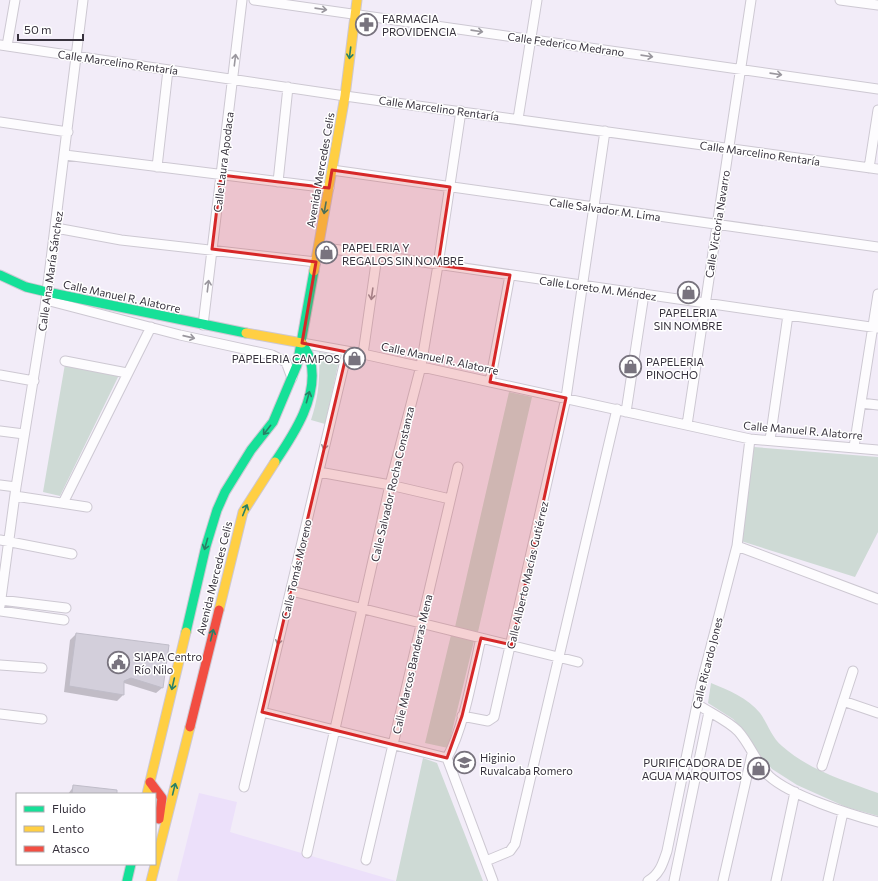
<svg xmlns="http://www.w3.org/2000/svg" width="878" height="881" viewBox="0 0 878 881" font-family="Commissioner,sans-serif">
	<rect width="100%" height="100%" fill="#f2ecf8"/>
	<path fill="#ece0fa" d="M 199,793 L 237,802 L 230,832 L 396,881 L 177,881 Z"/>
	<path fill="#cedad5" d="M 319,352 L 340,356 L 325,424 L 311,420 C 319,397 320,376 319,352 Z
		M 65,364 L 119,375 L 60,496 L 43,492 Z
		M 509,392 L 532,397 L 478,632 L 455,627 Z
		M 754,447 L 878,457 L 878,532 L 855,577 L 741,541 Z
		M 451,635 L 474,641 L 448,748 L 425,743 Z
		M 711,683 C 728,690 748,698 760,713 C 768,724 772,738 782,746 C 809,770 845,781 878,793 L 878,816 L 846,807 L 797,785 L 772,769 L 754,748 L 743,730 L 733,719 L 708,703 Z
		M 423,758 L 437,763 L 483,881 L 396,881 Z"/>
	<path fill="#0003" d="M 76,634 L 168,646 L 162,688 L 156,693 L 124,683 L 123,695 L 117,701 L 64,692 L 70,640 Z
		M 74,786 L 116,794 L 68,794 Z"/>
	<path fill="#d3cfdb" stroke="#c0bdc9" d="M 76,633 L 169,645 L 163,688 L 131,678 L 124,681 L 124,695 L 69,686 Z
		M 73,785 L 117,790 L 117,794 L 72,794 Z"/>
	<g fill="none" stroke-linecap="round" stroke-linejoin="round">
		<defs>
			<path id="street" d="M 254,0 L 878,89
				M 840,0 L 878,5
				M 0,45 L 345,96 L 878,169
				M 7,46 L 15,0
				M 518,119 L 537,0
				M 0,122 L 68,132
				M 65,155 L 329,188
				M 157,167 L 168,70
				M 869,168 L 878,110
				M 332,170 L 878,247
				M 278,182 L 288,87
				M 56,228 L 121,240 L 316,262
				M 319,247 L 878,328
				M 46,300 L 180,335 L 272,355 L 286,362 L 292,378
				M 203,325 L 242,0
				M 302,343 L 363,354 L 750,439 L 878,450
				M 363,354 L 377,256
				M 65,361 L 127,373
				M 0,375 L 34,381
				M 490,382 L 510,275
				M 861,403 L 878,405
				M 626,412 L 644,294
				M 687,425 L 751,0
				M 0,431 L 24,434
				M 770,440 L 788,315
				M 854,447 L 878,294
				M 319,472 L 390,485 L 450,499
				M 0,485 L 16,487
				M 15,496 L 87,507
				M 63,503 L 151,327
				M 0,540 L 72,554
				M 737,546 L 878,599
				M 291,591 L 578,662
				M 0,600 L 66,608
				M 0,606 L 16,487 L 46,300 L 83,0
				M 0,611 L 64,620
				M 0,665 L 42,668
				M 843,701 L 878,713
				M 697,704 C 710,713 727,720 738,731 C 750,744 756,763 769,776 C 791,796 849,814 878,822
				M 262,712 L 447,758
				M 0,714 L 42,719
				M 462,716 L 488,721 L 494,717 L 566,398 L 605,131
				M 447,758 L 493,881
				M 447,758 C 464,728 473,673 481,638
				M 822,766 L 853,671
				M 244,787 L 347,352
				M 307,853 L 390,485 L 421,366 L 438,265 L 461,111
				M 366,860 L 458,467
				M 486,861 L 510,851 L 515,844 L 617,409
				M 648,881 C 660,874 663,863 667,851 L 701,685 L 737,546 L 750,439
				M 674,881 L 709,712
				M 723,881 L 752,754
				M 776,881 L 795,792
				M 828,881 L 843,812"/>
			<path id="fast" d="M 0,275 L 26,287 L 47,292 L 246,333
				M 275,462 C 294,434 320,395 310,359 C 309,354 305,348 302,343
				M 186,632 L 206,546 L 217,510 L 225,492 L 251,450 L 273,422 L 297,365 L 314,271
				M 127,881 L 131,864"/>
			<path id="slow" d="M 314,271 L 345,96 L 357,0
				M 246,333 L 302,343
				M 219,610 L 243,512 L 275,462
				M 147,794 L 186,632
				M 151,881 L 190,727"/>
			<path id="jam" d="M 190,727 L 219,610
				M 150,782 L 162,798 L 159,819"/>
		</defs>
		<use href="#street" stroke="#cdc8d2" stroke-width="11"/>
		<use href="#fast" stroke="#cdc8d2" stroke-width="11"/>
		<use href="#slow" stroke="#cdc8d2" stroke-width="11"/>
		<use href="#jam" stroke="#cdc8d2" stroke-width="11"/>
		<use href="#street" stroke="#fdfcfe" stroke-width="9"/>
		<use href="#fast" stroke="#16e098" stroke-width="9"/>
		<use href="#slow" stroke="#ffcf43" stroke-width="9"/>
		<use href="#jam" stroke="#f24e42" stroke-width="9"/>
	</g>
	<defs><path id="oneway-shaft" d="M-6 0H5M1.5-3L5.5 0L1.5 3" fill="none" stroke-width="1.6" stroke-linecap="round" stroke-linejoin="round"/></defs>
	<g stroke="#9a979e">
		<use href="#oneway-shaft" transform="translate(321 9) rotate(8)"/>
		<use href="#oneway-shaft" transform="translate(477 31) rotate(8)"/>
		<use href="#oneway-shaft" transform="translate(647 56) rotate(8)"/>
		<use href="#oneway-shaft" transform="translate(235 60) rotate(-83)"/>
		<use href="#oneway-shaft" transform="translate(776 74) rotate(8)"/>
		<use href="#oneway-shaft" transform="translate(208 286) rotate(-83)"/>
		<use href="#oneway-shaft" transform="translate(372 294) rotate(98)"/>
		<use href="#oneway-shaft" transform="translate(189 337) rotate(13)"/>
		<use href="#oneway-shaft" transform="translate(325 444) rotate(103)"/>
		<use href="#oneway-shaft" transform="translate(279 639) rotate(103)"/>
	</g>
	<g stroke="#288066">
		<use href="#oneway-shaft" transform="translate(350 53) rotate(97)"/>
		<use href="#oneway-shaft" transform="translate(325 208) rotate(100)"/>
		<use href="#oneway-shaft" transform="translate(308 397) rotate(-74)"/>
		<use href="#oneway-shaft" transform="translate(267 430) rotate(128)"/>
		<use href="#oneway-shaft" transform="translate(245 510) rotate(-68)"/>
		<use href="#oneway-shaft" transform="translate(206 544) rotate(106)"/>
		<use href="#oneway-shaft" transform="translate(212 635) rotate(-76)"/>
		<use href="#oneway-shaft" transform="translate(173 684) rotate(103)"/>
		<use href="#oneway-shaft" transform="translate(174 789) rotate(-76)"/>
	</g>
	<path fill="#d62828" fill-opacity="0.2" stroke="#d62828" stroke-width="3" stroke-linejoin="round" d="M 332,170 L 450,187 L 438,265 L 510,275 L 490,382 L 566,398 L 512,645 L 481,638 L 462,716 L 447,758 L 262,712 L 347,352 L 302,343 L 316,262 L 212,249 L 221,175 L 329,188 Z"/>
	<defs>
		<symbol id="pharmacy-ring" viewBox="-11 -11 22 22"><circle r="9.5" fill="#fff" stroke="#78737e" stroke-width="1.5"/><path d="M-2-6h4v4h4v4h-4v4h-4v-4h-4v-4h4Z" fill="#78737e"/></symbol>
		<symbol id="shop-ring" viewBox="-11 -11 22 22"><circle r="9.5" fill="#fff" stroke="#78737e" stroke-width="1.5"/><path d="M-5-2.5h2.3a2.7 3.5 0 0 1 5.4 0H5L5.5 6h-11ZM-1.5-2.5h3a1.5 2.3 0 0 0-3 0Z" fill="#78737e"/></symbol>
		<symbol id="civic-ring" viewBox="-11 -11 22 22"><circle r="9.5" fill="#fff" stroke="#78737e" stroke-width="1.5"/><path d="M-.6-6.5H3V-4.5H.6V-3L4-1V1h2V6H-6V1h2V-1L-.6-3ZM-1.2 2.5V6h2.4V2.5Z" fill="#78737e"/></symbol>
		<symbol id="school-ring" viewBox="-11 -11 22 22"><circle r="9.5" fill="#fff" stroke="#78737e" stroke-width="1.5"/><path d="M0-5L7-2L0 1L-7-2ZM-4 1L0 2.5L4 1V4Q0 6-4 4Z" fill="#78737e"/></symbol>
	</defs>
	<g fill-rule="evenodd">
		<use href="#pharmacy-ring" x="354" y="12" width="25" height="25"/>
		<use href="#shop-ring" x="314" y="240" width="25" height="25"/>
		<use href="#shop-ring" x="676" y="280" width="25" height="25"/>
		<use href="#shop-ring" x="342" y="346" width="25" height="25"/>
		<use href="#shop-ring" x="618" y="354" width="25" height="25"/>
		<use href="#civic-ring" x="106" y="650" width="25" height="25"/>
		<use href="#school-ring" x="452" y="750" width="25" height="25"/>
		<use href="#shop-ring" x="746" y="756" width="25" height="25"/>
	</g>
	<g text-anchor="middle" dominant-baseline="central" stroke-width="3" stroke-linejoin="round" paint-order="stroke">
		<g font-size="11" fill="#37323d" stroke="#fff" text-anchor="start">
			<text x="382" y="18">FARMACIA<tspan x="382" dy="13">PROVIDENCIA</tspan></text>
			<text x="342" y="247">PAPELERIA Y<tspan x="342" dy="13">REGALOS SIN NOMBRE</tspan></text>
			<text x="688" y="312" text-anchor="middle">PAPELERIA<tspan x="688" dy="13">SIN NOMBRE</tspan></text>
			<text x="340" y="358" text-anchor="end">PAPELERIA CAMPOS</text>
			<text x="646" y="361">PAPELERIA<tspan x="646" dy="13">PINOCHO</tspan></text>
			<text x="134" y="656">SIAPA Centro<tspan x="134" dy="13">Río Nilo</tspan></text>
			<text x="480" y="757">Higinio<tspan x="480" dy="13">Ruvalcaba Romero</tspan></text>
			<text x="742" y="762" text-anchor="end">PURIFICADORA DE<tspan x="742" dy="13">AGUA MARQUITOS</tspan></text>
		</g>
		<g font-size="11" fill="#37323d" stroke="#fff">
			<text transform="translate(566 44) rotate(8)">Calle Federico Medrano</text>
			<text transform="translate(118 62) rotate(8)">Calle Marcelino Rentaría</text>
			<text transform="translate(439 108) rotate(8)">Calle Marcelino Rentaría</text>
			<text transform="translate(760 153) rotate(8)">Calle Marcelino Rentaría</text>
			<text transform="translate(223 162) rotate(-83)">Calle Laura Apodaca</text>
			<text transform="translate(320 170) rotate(-80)">Avenida Mercedes Celis</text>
			<text transform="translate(605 209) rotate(8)">Calle Salvador M. Lima</text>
			<text transform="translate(717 224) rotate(-81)">Calle Victoria Navarro</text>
			<text transform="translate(50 271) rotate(-82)">Calle Ana María Sánchez</text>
			<text transform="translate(598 288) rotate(8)">Calle Loreto M. Méndez</text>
			<text transform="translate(122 296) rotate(12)">Calle Manuel R. Alatorre</text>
			<text transform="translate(440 358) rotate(12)">Calle Manuel R. Alatorre</text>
			<text transform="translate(803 430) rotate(5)">Calle Manuel R. Alatorre</text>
			<text transform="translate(392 484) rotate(-77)">Calle Salvador Rocha Constanza</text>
			<text transform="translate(296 569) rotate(-77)">Calle Tomás Moreno</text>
			<text transform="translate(527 575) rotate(-77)">Calle Alberto Macías Gutiérrez</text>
			<text transform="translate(214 578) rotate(-76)">Avenida Mercedes Celis</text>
			<text transform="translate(707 663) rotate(-76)">Calle Ricardo Jones</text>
			<text transform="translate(412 664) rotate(-77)">Calle Marcos Banderas Mena</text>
		</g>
	</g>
	<rect x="16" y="793" width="140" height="72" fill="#ffffff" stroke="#afadb1"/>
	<rect x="24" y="806" width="20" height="6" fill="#16e098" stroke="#afadb1"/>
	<text x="52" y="813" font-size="12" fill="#37323d">Fluido</text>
	<rect x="24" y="826" width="20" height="6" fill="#ffcf43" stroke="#afadb1"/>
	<text x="52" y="833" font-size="12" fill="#37323d">Lento</text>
	<rect x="24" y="846" width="20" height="6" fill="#f24e42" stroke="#afadb1"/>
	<text x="52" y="853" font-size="12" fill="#37323d">Atasco</text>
	<path d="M18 34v6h65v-6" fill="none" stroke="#37323d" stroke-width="2"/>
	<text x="24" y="34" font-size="12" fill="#37323d" stroke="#ffffff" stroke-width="3" paint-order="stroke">50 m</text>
</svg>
